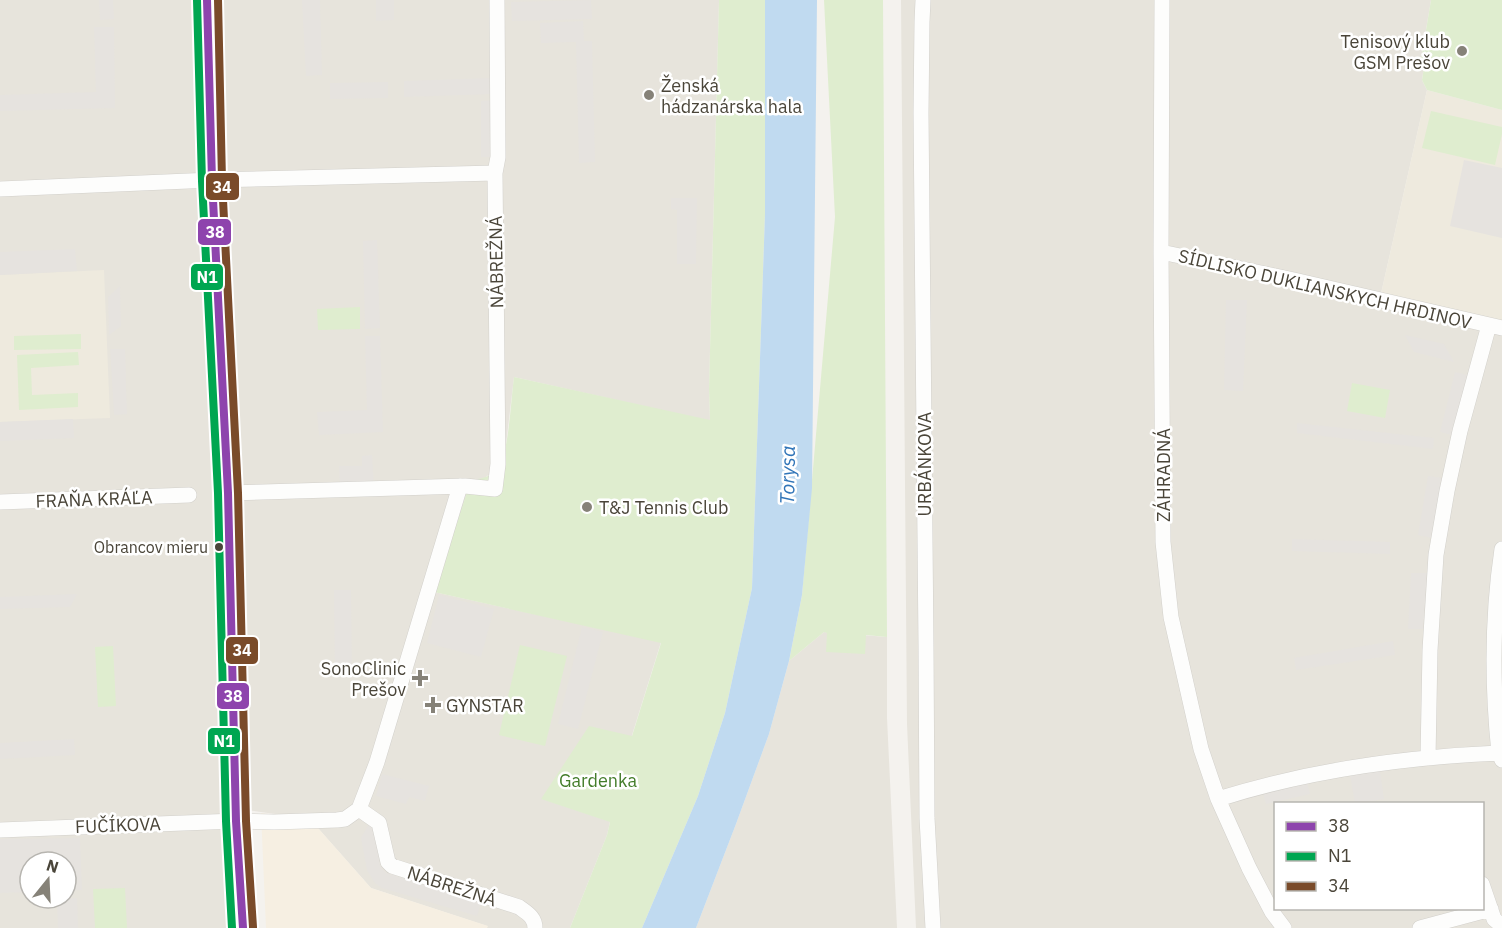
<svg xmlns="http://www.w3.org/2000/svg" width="1502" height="928" viewBox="0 0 1502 928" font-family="'IBM Plex Sans',sans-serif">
	<rect width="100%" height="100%" fill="#f4f2ee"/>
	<path fill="#e7e4dc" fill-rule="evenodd" d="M 0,0 L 719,0 L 709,389 L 710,421 L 514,377 L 505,453 L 497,469 L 483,479 L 434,592 L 661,642 L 623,764 L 607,835 L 570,928 L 487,928 L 487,926 L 371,888 L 310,819 L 240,809 L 244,928 L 0,928 ZM 30,862 L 66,862 L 66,898 L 30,898 Z
		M 901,0 L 1431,0 L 1420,65 L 1424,66 L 1422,80 L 1427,90 L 1380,298 L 1502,324 L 1502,928 L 916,928 L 907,724 ZM 1276,804 L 1482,804 L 1482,908 L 1276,908 Z
		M 824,632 L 887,637 L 887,718 L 897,928 L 696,928 L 736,824 L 769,734 L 789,661 Z"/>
	<path fill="#f6efe2" d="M 261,813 L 310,819 L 371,888 L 488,926 L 487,928 L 266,928 Z"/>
	<path fill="#eeeade" d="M 1427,90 L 1502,110 L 1502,324 L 1380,298 Z
		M 104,270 L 110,418 L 0,422 L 0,275 Z"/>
	<path fill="#dfedcf" d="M 719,0 L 765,0 L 765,214 L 752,588 L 725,713 L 698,796 L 642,928 L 570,928 L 607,835 L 610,822 L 541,799 L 589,726 L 632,736 L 661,643 L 434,592 L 471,480 C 480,479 490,477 497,470 C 509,456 511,398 514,377 L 710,420 L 709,389 Z
		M 824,0 L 883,0 L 887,637 L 866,635 L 865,654 L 826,652 L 827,633 L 824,632 L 789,661 L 802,595 L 835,217 Z
		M 1431,0 L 1502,0 L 1502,110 L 1427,90 L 1422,80 L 1424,67 L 1420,66 Z
		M 1431,111 L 1502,127 L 1502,134 L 1495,165 L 1422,148 Z
		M 360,307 L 360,329 L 318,330 L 317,309 Z
		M 81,334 L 81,349 L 14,350 L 14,336 Z
		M 78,352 L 79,365 L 31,368 L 32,395 L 78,393 L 78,407 L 19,410 L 17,355 Z
		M 1352,383 L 1390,390 L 1385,418 L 1347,411 Z
		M 520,645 L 567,656 L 545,746 L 499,735 Z
		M 113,646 L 116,706 L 98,707 L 95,647 Z
		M 125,888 L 127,928 L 95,928 L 93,889 Z"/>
	<path fill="#e6e3df" d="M 99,0 L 113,0 L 114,19 L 100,20 Z
		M 302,0 L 320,0 L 322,75 L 306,76 Z
		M 376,0 L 394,0 L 394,20 L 376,21 Z
		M 591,0 L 592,19 L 512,21 L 511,2 Z
		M 583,21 L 584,41 L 592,41 L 595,162 L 579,163 L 576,42 L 541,43 L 540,23 Z
		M 94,27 L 114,27 L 115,108 L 0,111 L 0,95 L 96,92 Z
		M 491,78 L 493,94 L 404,97 L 404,81 Z
		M 388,82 L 388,98 L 330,99 L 330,83 Z
		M 498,100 L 498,157 L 481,157 L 481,101 Z
		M 1464,160 L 1502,168 L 1502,238 L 1450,226 Z
		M 671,198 L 697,198 L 696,264 L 677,264 L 677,210 L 671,209 Z
		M 377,240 L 380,328 L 365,329 L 363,241 Z
		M 75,249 L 77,271 L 0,275 L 0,252 Z
		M 120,286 L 121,326 L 109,335 L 108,297 Z
		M 1226,300 L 1247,300 L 1243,391 L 1224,390 Z
		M 1405,335 L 1444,344 L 1454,362 L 1414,352 Z
		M 365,336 L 380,336 L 383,432 L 319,435 L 317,412 L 367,410 Z
		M 110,349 L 125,349 L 127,414 L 114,415 Z
		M 1455,372 L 1472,376 L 1456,436 L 1440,432 Z
		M 73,419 L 74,438 L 0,441 L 0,422 Z
		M 1297,423 L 1434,438 L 1433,449 L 1297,433 Z
		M 372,455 L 374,489 L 340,490 L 339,466 L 362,466 L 362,456 Z
		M 1428,476 L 1442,478 L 1432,538 L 1418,535 Z
		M 1292,539 L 1390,542 L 1390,554 L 1292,551 Z
		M 1411,573 L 1427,573 L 1423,629 L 1408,629 Z
		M 334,590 L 351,590 L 352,674 L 335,675 Z
		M 77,594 L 70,607 L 0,609 L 0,597 Z
		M 439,595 L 494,609 L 481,657 L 427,643 Z
		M 582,627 L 603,632 L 578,729 L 558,724 Z
		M 1393,641 L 1395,655 L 1296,670 L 1294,658 Z
		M 74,739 L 75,755 L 0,759 L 0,743 Z
		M 1379,765 L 1384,799 L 1355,803 L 1349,769 Z
		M 382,774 L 429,786 L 425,801 L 409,797 L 406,804 L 376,796 Z
		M 1307,782 L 1310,794 L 1266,804 L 1263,793 Z
		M 369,824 L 374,831 L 380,866 L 386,873 L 481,903 L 477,916 L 382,888 L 375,883 L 367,870 L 361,838 Z
		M 80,838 L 82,890 L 66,891 L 66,862 L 30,862 L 30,892 L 0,893 L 0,839 Z
		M 77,898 L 78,928 L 58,928 L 57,899 Z"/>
	<path fill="#c0daf0" d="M 765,0 L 817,0 L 812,488 L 802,595 L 789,661 L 769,734 L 736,824 L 696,928 L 642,928 L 698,796 L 725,713 L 752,588 L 765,214 Z"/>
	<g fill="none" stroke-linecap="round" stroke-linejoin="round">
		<defs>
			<path id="street" d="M 923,0 L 922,22 L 921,113 L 926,646 L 927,818 L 933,928
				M 1162,0 L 1161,252 L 1163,542 L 1171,617 L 1201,749 L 1218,799 L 1249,868 L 1272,912 L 1284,928
				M 0,189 L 212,180 L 495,173
				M 1161,252 L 1294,280 L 1502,328
				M 228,493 L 465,486 L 495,489 L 498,464 L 495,173 L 498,157 L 497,0
				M 0,502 L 189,495
				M 1502,549 C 1492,616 1492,686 1499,753 L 1502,760
				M 1428,758 L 1430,650 L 1436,555 L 1447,491 L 1460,431 L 1489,325
				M 1218,799 C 1307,771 1406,757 1499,753
				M 359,809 L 379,823 L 388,862 L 392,866 L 519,907 C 527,913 535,917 535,928
				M 0,830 L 236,821 L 274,822 L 337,820 L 345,819 L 359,809 L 377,762 L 460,486
				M 1482,884 L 1494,919 L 1502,926
				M 1420,928 L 1491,909"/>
			<path id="primary" d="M 207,0 L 212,180 L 228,493 L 236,821 L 243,928"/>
		</defs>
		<use href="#street" stroke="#d2d0cb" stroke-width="16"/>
		<use href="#primary" stroke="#d6cfbb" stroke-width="26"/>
		<use href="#street" stroke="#fdfdfc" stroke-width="15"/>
		<use href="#primary" stroke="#f2efe6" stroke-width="24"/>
		<defs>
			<path id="bus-1" d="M 207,0 L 212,180 L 228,493 L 236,821 L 243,928"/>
			<path id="bus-2" d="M 197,0 L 202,181 L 218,493 L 226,821 L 232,928"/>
			<path id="bus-3" d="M 218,0 L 222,180 L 238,493 L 246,821 L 253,927"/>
		</defs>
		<use href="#bus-1" stroke="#fff" stroke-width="12"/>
		<use href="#bus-2" stroke="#fff" stroke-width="12"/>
		<use href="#bus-3" stroke="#fff" stroke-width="12"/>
		<use href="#bus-1" stroke="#8e44ad" stroke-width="8"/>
		<use href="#bus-2" stroke="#00a651" stroke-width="8"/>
		<use href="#bus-3" stroke="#7a4b2a" stroke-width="8"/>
	</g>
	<g fill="#868278" stroke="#fff" stroke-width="2">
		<circle cx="1462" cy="51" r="6"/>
		<circle cx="649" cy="95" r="6"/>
		<circle cx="587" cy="507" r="6"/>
		<path d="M417 669h6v6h6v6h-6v6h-6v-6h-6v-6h6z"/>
		<path d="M430 696h6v6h6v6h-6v6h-6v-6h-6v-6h6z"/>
	</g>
	<circle fill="#4a4539" stroke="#fff" stroke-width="2" cx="219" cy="547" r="5"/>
	<g text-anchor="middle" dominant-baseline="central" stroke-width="5" stroke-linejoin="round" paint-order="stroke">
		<g font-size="16" fill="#4a4539" stroke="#fff" text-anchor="end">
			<text x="208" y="547">Obrancov mieru</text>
		</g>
		<g font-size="18" fill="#4a4539" stroke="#fff" text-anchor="start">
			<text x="1450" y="41" text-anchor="end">Tenisový klub<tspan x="1450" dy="21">GSM Prešov</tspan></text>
			<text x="661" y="85">Ženská<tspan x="661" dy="21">hádzanárska hala</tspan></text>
			<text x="599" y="507">T&amp;J Tennis Club</text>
			<text x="406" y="668" text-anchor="end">SonoClinic<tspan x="406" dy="21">Prešov</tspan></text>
			<text x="446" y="705">GYNSTAR</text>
		</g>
		<g font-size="18" fill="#4a4539" stroke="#fff">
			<text transform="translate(496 262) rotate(-91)">NÁBREŽNÁ</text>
			<text transform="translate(1325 289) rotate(13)">SÍDLISKO DUKLIANSKYCH HRDINOV</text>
			<text transform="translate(924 464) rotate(-90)">URBÁNKOVA</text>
			<text transform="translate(1163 475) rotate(-90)">ZÁHRADNÁ</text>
			<text transform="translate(94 499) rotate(-2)">FRAŇA KRÁĽA</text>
			<text transform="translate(118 825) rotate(-2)">FUČÍKOVA</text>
			<text transform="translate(452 886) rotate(18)">NÁBREŽNÁ</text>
		</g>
		<g font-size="18" fill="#447d2b" stroke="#fff">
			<text x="598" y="780">Gardenka</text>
		</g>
		<g font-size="20" font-style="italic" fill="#3175b8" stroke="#fff">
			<text transform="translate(787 475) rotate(-89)">Torysa</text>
		</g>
	</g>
	<g stroke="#fff" stroke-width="2">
		<rect x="205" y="172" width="35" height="29" rx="6" fill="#7a4b2a"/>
		<rect x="197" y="218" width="35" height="28" rx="6" fill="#8e44ad"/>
		<rect x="190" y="263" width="34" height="28" rx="6" fill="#00a651"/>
		<rect x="225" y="636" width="34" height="29" rx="6" fill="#7a4b2a"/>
		<rect x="216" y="682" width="34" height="28" rx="6" fill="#8e44ad"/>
		<rect x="207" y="727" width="34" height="28" rx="6" fill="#00a651"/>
	</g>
	<g font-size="16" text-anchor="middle" font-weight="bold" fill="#fff">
		<text x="222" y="193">34</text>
		<text x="215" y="238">38</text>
		<text x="207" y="283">N1</text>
		<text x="242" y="656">34</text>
		<text x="233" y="702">38</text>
		<text x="224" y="747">N1</text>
	</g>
	<rect x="1274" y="802" width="210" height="108" fill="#ffffff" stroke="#b7b5b0" stroke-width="1.5"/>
	<rect x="1286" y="822" width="30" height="9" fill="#8e44ad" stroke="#b7b5b0" stroke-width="1.5"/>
	<text x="1328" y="832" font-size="18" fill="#4a4539">38</text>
	<rect x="1286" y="852" width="30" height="9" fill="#00a651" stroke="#b7b5b0" stroke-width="1.5"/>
	<text x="1328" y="862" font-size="18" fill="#4a4539">N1</text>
	<rect x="1286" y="882" width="30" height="9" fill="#7a4b2a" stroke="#b7b5b0" stroke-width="1.5"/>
	<text x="1328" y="892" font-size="18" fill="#4a4539">34</text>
	<g transform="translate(48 880) rotate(18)"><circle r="28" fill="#ffffff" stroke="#b7b5b0" stroke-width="1.5"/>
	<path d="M0-4.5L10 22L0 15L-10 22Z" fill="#868278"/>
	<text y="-9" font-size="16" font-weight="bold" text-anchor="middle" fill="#4a4539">N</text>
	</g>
</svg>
